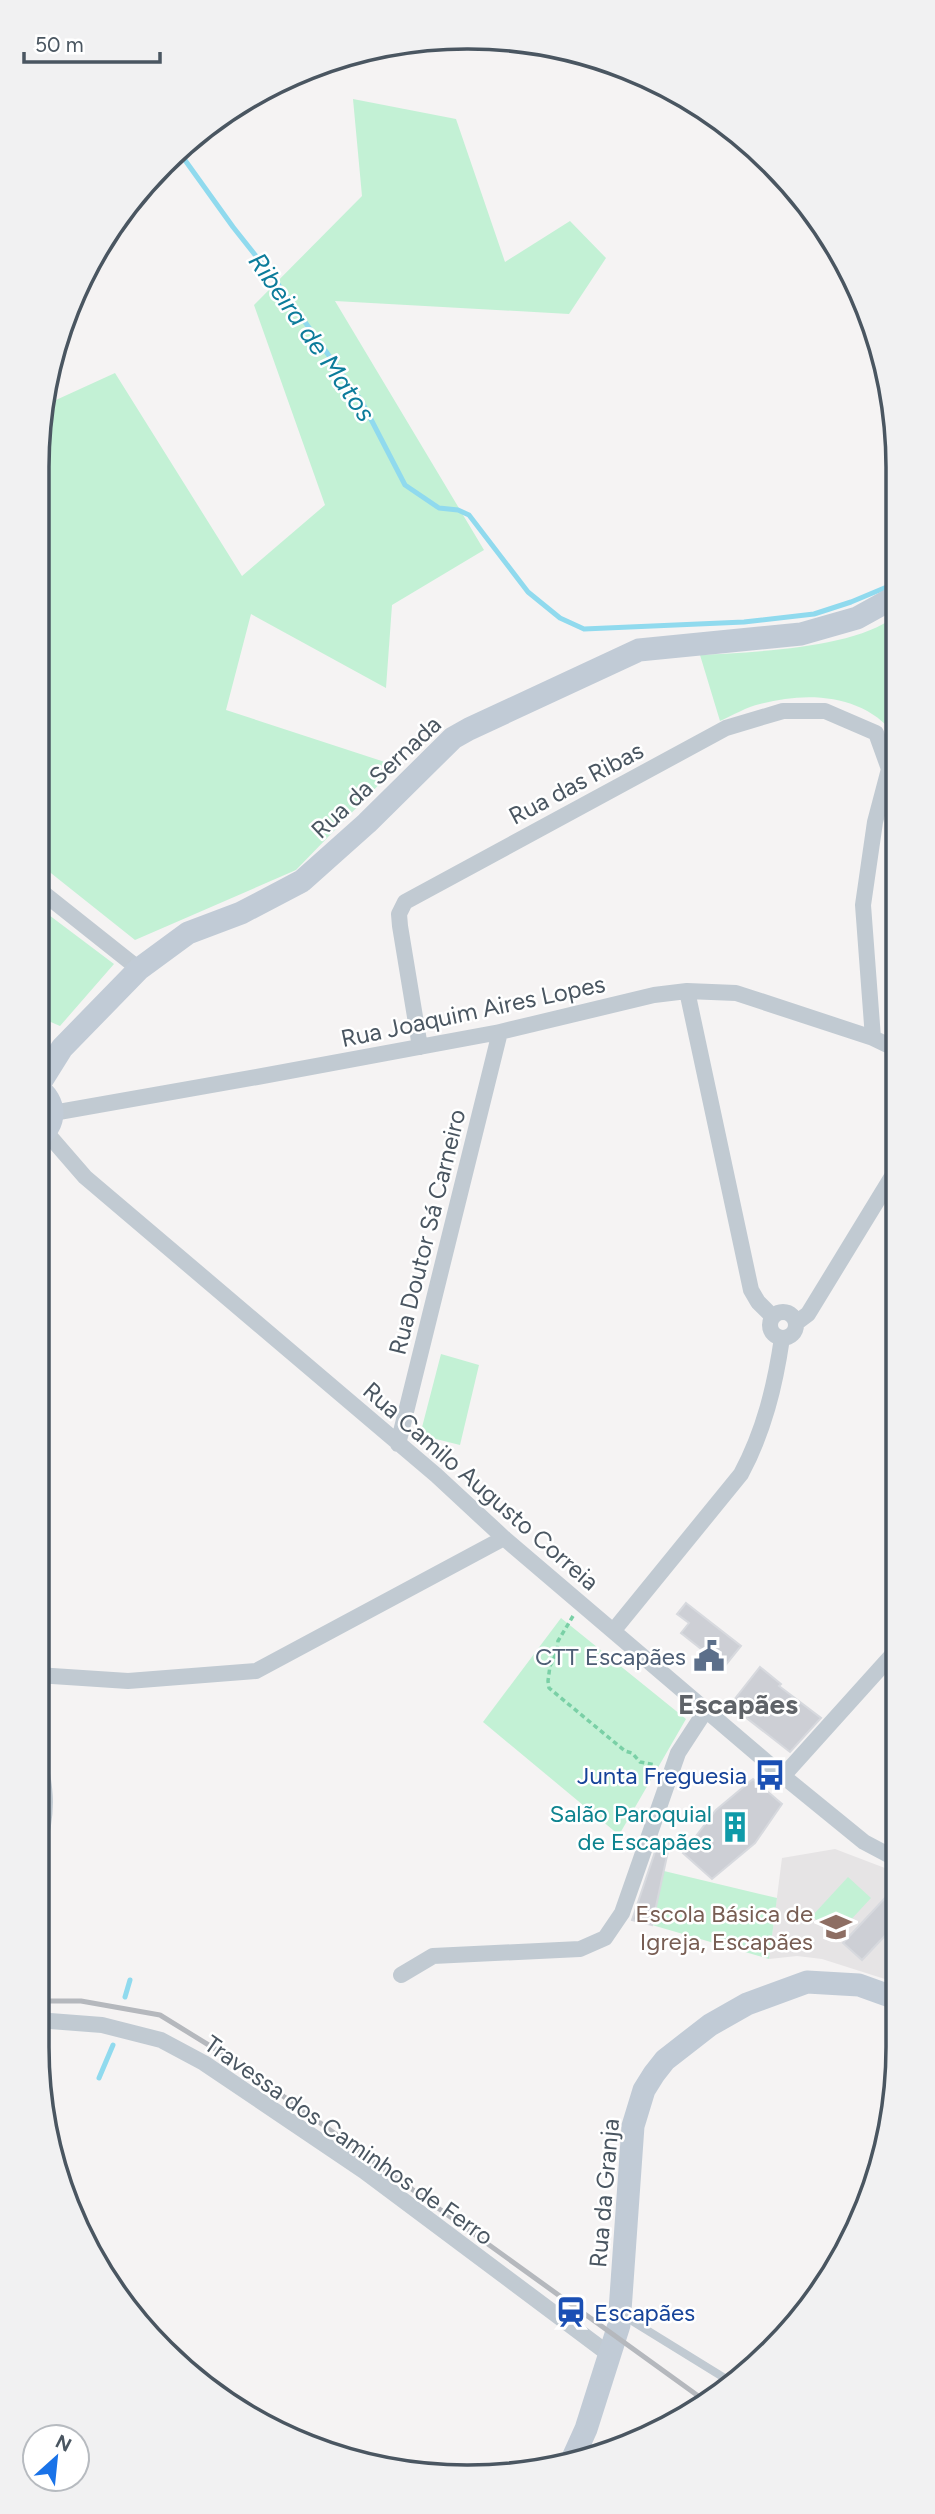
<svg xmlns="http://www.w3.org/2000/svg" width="935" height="2514" viewBox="0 0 935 2514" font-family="Figtree,sans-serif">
	<rect width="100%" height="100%" fill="#f5f3f3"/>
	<path fill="#e6e4e5" d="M 835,1849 L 898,1873 L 898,1968 L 888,1980 L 822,1959 L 797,1956 L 769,1959 L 782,1858 Z"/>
	<path fill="#c3f1d5" d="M 353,99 L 456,119 L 505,262 L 570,221 L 606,258 L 569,314 L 335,301 L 484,550 L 392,605 L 386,688 L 251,614 L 226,710 L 397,766 L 296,870 L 135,940 L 37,862 L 37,468 L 45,405 L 115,373 L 242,576 L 325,505 L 254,305 L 362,196 Z
		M 895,616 L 895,735 C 864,694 807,691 760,704 C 747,707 733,715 720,721 L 700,655 C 751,652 855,649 895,616 Z
		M 37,906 L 114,964 L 60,1026 L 37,1016 Z
		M 441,1354 L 479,1365 L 460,1445 L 420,1435 Z
		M 561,1618 L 686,1719 L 619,1835 L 483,1722 Z
		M 664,1871 L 777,1898 L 769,1959 L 652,1925 Z
		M 848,1877 L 871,1898 L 835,1937 L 812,1916 Z"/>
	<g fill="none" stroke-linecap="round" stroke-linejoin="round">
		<path stroke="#90daee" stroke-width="5" d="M 182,156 L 233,227 L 275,280 L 362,402 L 405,485 L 439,508 L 458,510 L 469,515 L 528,592 L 560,618 L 584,629 L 744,622 L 814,614 L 851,602 L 894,584
			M 125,1997 L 130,1980
			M 99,2078 L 113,2045"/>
	</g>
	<path fill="#cdcfd5" stroke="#d7d9de" stroke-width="2" d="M 686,1603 L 741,1646 L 724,1667 L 681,1633 L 689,1623 L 677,1614 Z
		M 760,1667 L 781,1684 L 779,1686 L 821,1718 L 790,1752 L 730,1705 Z
		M 753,1779 L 782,1804 L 755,1843 L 712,1879 L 683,1853 L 716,1810 Z
		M 659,1840 L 670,1842 L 652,1925 L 632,1920 Z
		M 898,1884 L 898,1922 L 862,1960 L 843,1943 Z"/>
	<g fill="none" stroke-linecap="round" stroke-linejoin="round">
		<path stroke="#7ad0a6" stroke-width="3.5" stroke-dasharray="5 3.5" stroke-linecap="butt" d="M 573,1616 L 558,1641 L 557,1652 L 550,1666 L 548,1681 L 549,1688 L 625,1751 L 632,1753 L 640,1762 L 656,1765"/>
		<path stroke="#c1cad2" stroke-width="8" d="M 624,2316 L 731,2382"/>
		<path stroke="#c1cad2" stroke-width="16" d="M 37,888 L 139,969
			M 687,991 L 751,1290 L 758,1302 L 772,1316
			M 873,1038 L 863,905 L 875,822 L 889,769 L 895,765
			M 420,1047 L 400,926 L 399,914 L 405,902 L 726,728 L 783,711 L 825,711 L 876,733 L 889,769
			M 53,1113 L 257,1077 L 500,1032 L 654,995 L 687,991 L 736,993 L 873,1038 L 896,1049
			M 46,1132 L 85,1177 L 436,1475 L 504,1538 L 783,1776 L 864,1842 L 898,1860
			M770 1325a13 13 0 1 1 26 0a13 13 0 1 1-26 0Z
			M 796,1323 L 808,1314 L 896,1170
			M 398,1444 L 500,1032
			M 614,1630 L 741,1474 C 764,1431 775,1386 782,1338
			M 37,1675 L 128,1681 L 256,1671 L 504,1538
			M 37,1749 C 46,1788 49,1811 37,1851
			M 783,1776 L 892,1655 L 897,1658
			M 401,1975 L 433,1956 L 580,1949 L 605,1938 L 622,1913 L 678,1753 L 706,1710
			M 37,2020 L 102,2025 L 161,2040 L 204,2063 L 364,2171 L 610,2355"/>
		<path stroke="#c1cbd6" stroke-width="23" d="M 37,1088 L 62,1048 L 139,969 L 188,933 L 241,913 L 302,881 L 367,823 L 453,738 L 469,729 L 639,650 L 801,634 L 857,618 L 895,597
			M 37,1088 C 57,1101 57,1125 37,1138
			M 572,2460 L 586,2429 L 619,2325 L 633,2126 L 644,2090 L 654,2074 L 665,2060 L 710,2025 L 747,2004 L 807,1982 L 859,1985 L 898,1999"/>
		<path stroke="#b5b8bd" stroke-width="5" d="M 37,2001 L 81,2001 L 160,2015 L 233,2060 L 708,2403"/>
	</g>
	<defs>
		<symbol id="civic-bare" viewBox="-9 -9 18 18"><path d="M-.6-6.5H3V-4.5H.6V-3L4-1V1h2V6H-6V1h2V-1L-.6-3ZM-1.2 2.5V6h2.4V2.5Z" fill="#5c6f8a" stroke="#fff" stroke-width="2.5" paint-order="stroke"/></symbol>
		<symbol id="bus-bare" viewBox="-9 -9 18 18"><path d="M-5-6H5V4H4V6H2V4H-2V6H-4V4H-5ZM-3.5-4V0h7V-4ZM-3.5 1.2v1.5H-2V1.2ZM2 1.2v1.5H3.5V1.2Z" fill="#1a4fb4" stroke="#fff" stroke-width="2.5" paint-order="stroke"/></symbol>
		<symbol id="building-bare" viewBox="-9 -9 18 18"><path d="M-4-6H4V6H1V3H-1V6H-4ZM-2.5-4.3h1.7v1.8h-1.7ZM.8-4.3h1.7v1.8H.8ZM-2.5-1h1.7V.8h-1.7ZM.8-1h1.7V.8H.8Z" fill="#0f9aa8" stroke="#fff" stroke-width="2.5" paint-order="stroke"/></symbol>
		<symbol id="school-bare" viewBox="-9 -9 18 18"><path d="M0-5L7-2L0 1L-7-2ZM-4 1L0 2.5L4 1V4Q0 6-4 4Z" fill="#8d6e63" stroke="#fff" stroke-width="2.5" paint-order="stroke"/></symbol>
		<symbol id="station-bare" viewBox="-9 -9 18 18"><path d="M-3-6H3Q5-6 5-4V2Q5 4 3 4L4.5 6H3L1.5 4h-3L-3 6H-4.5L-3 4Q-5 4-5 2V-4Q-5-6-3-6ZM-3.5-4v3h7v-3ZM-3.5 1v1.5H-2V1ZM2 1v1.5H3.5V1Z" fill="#1a4fb4" stroke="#fff" stroke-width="2.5" paint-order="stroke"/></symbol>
	</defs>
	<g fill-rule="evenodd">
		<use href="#civic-bare" x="687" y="1634" width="44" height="44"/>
		<use href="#bus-bare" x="748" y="1753" width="44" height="44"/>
		<use href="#building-bare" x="713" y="1805" width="44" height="44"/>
		<use href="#school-bare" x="814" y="1905" width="44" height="44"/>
		<use href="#station-bare" x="549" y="2290" width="44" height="44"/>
	</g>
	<g text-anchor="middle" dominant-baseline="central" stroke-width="5" stroke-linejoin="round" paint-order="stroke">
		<g font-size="24" fill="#4a5661" stroke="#fff">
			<text transform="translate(376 777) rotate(-43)">Rua da Sernada</text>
			<text transform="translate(576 783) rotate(-28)">Rua das Ribas</text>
			<text transform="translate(473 1011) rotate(-12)">Rua Joaquim Aires Lopes</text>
			<text transform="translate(427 1232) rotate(-76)">Rua Doutor Sá Carneiro</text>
			<text transform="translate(481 1486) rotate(41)">Rua Camilo Augusto Correia</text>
			<text transform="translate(349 2140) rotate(35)">Travessa dos Caminhos de Ferro</text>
			<text transform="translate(604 2193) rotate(-85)">Rua da Granja</text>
		</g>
		<g font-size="24" fill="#4e5e75" stroke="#fff" text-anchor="end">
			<text x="686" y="1656">CTT Escapães</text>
		</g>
		<g font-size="24" fill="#164399" stroke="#fff" text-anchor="end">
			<text x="747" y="1775">Junta Freguesia</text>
			<text x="594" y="2312" text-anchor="start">Escapães</text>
		</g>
		<g font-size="24" fill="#0d838f" stroke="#fff" text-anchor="end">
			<text x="712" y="1813">Salão Paroquial<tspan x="712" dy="28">de Escapães</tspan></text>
		</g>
		<g font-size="24" fill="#785e54" stroke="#fff" text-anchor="end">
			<text x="813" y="1913">Escola Básica de<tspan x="813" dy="28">Igreja, Escapães</tspan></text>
		</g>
		<g font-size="26" font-style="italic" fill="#0c7c9b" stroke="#fff">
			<text transform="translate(312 337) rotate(55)">Ribeira de Matos</text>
		</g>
		<g font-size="28" font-weight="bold" fill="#5f6368" stroke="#fff">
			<text x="738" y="1704">Escapães</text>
		</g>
	</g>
	<path d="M0 0H935V2514H0ZM467 49H468A418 418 0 0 1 886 467V2047A418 418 0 0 1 468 2465H467A418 418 0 0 1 49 2047V467A418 418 0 0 1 467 49Z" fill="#f1f1f2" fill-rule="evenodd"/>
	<path fill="none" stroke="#4a5661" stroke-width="3.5" d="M467 49H468A418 418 0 0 1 886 467V2047A418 418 0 0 1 468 2465H467A418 418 0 0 1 49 2047V467A418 418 0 0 1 467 49Z"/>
	<g transform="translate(56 2458) rotate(27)"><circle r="33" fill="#ffffff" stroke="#b7bbc0" stroke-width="2"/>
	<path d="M0-5L12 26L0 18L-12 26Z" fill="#1a73e8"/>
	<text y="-10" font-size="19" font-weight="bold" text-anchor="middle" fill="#4a5661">N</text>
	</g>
	<path d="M24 52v10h136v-10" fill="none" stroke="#4a5661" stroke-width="3.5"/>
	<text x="35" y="52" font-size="21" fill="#4a5661" stroke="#ffffff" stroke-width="5" paint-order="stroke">50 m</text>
</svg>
